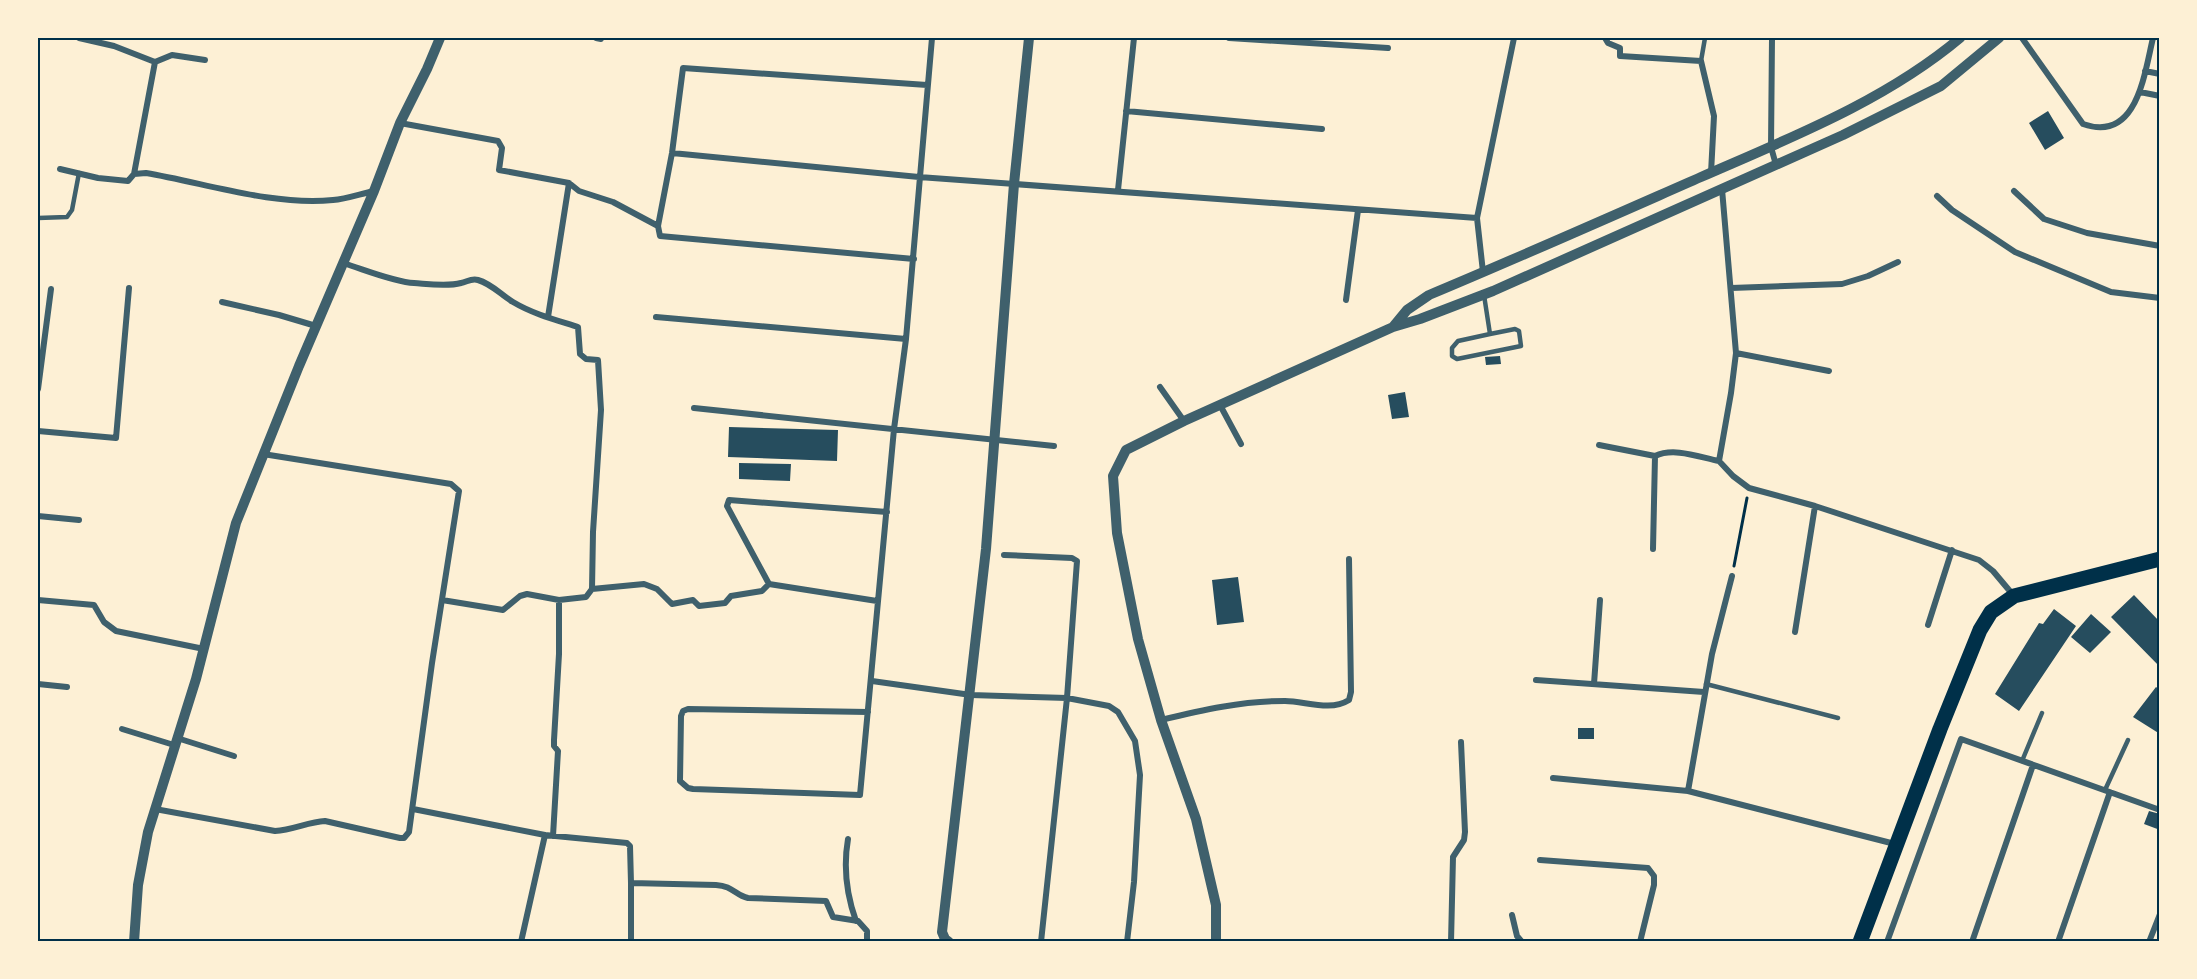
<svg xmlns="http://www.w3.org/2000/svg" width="2197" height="979" viewBox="0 0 2197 979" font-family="Quicksand,sans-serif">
	<rect width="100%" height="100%" fill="#fdf0d5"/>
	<path fill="#264d5e" d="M 2048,111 L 2064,138 L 2045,150 L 2029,123 Z
		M 1500,356 L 1501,364 L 1486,365 L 1485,357 Z
		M 1405,392 L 1409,417 L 1392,419 L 1388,395 Z
		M 729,427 L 838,430 L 837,461 L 728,457 Z
		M 739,463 L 791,464 L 790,481 L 739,479 Z
		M 1238,577 L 1244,622 L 1217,625 L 1212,580 Z
		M 2134,595 L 2160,622 L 2160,667 L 2111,617 Z
		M 2054,609 L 2076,626 L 2019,711 L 1995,694 L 2039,623 L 2043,624 Z
		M 2091,614 L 2111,632 L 2090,653 L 2071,637 Z
		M 2156,687 L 2160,690 L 2160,734 L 2133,717 Z
		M 1578,728 L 1594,728 L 1594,739 L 1578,739 Z
		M 2149,811 L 2160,814 L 2160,830 L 2144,824 Z"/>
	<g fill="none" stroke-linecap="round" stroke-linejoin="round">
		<path stroke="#003049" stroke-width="3" d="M 1734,566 L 1747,498"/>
		<path stroke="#3f606c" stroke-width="4.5" d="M 1701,61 L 1705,38
			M 38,218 L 67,217 L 72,210 L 79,173
			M 1484,295 L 1490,334 L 1515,329 L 1519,331 L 1521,346 L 1457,359 L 1452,356 L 1452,348 L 1458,341 L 1490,334
			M 1706,684 L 1838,718
			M 2022,761 L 2042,713
			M 2105,790 L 2128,740"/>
		<path stroke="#3f606c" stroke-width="6" d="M 79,38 L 114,46 L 155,62 L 134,174
			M 596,38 L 601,39
			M 1229,38 L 1388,48
			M 1605,38 L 1608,43 L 1620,48 L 1620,56 L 1701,61 L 1714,116 L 1711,173
			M 1772,38 L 1771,147 L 1776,165
			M 2022,38 L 2083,124 C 2137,143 2144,75 2153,38
			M 155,62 L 172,55 L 205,60
			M 2145,71 L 2160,74
			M 2140,92 L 2160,96
			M 1126,111 L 1322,129
			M 400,123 L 498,141 L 502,148 L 499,170 L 569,183 L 579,191 L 613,202 L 658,226
			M 672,153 L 919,177 L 1477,218
			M 60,169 L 98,178 L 128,181 L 134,174 L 146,173 C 205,183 272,206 333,200 C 346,199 360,194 374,191
			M 1722,189 L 1736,353 L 1731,393 L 1719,461 L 1733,476 L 1749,488 L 1815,506 L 1979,560 L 1993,571 L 2014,596
			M 1118,190 L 1134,38
			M 2014,191 L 2044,219 L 2087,233 L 2160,246
			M 1937,196 L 1952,210 L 2015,252 L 2111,292 L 2160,298
			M 914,259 L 660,236 L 658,226 L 672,153 L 683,68 L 927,85
			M 343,263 C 363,269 394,282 414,283 C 428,284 447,287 461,283 C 467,282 471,278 478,280 C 492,284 501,295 513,302 C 533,314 556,320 578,327 L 580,354 L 586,359 L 598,360 L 601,410 L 593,532 L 592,589
			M 1483,272 L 1477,218 L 1514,38
			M 1731,288 L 1842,284 L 1868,276 L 1898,262
			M 1346,300 L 1358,210
			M 222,302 L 279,315 L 316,326
			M 548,317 L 569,183
			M 656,317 L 906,339
			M 1736,353 L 1829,371
			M 1160,387 L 1184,421
			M 38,389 L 51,289
			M 1220,405 L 1241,444
			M 694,408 L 1054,446
			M 38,431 L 116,438 L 129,288
			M 1599,445 L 1655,456 C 1674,447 1699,457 1719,461
			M 38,516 L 79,520
			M 1653,549 L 1655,456
			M 1004,555 L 1072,558 L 1077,561 L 1067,698 L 1041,942
			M 1732,576 L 1712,654 L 1688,791 L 1895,844
			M 769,584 L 727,506 L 729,500 L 887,512
			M 769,584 L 877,601
			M 38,600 L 94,605 L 104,622 L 116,631 L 204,649
			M 442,600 L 503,610 L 520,596 L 527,594 L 559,600 L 586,597 L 592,589 L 644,584 L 657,589 L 672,604 L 693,600 L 699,606 L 725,603 L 731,596 L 762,591 L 769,584
			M 1928,625 L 1952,550
			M 1795,632 L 1815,506
			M 1536,680 L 1704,692
			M 872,681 L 971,695 L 1067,698 L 1109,706 L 1118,712 L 1135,741 L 1140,775 L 1134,882 L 1127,942
			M 38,684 L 67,687
			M 1594,684 L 1600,600
			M 868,712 L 688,709 L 683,711 L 681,716 L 680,781 L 688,788 L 693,789 L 860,795 L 894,429 L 906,339 L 932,38
			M 1161,720 C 1202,710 1242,701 1285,701 C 1305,701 1330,712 1349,700 L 1351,692 L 1349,559
			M 122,729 L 174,745
			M 177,738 L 234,756
			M 1553,778 L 1688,791
			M 155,809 L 275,831 C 293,830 308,822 325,821 L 400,838 L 404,838 L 409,832 L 432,663 L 459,491 L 451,484 L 263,454
			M 413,809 L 545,835 L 627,843 L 630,846 L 631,883 L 716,885 C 733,886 735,895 748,898 L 826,901 L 833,917 L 858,921 L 867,931 L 867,942
			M 553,836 L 558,751 L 554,746 L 554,740 L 559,654 L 559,600
			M 848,839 C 843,868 846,893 856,921
			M 1540,860 L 1648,868 L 1654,876 L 1654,885 L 1640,942
			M 1512,915 L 1517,936 L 1522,942
			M 521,942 L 545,835
			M 631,942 L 631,883
			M 1451,942 L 1453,857 L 1464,840 L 1465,832 L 1461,742
			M 1887,942 L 1961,739 L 2160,810
			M 1972,942 L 2033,765
			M 2058,942 L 2110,792
			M 2149,942 L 2160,914"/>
		<path stroke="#3f606c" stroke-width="10" d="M 1393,327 L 1407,310 L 1429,295 C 1520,257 1610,217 1701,177 C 1790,138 1885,101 1960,38
			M 134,942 L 138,885 L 148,832 L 196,679 L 236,523 L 299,366 L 374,191 L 400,123 L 427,69 L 440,38
			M 949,942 L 945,939 L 942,932 L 986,549 L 1014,184 L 1029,38
			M 1216,942 L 1216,905 L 1196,819 L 1161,720 L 1138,639 L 1117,533 L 1113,476 L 1126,450 L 1184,421 L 1393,327 L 1420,319 L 1493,291 L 1843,135 L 1941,86 L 1999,38"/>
		<path stroke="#003049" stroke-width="15" d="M 1860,942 L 1940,729 L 1980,630 L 1991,612 L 2014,596 L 2160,559"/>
	</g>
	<rect width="2197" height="979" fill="none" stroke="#fdf0d5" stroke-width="78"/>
	<rect x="39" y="39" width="2119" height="901" fill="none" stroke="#003049" stroke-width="2"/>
</svg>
